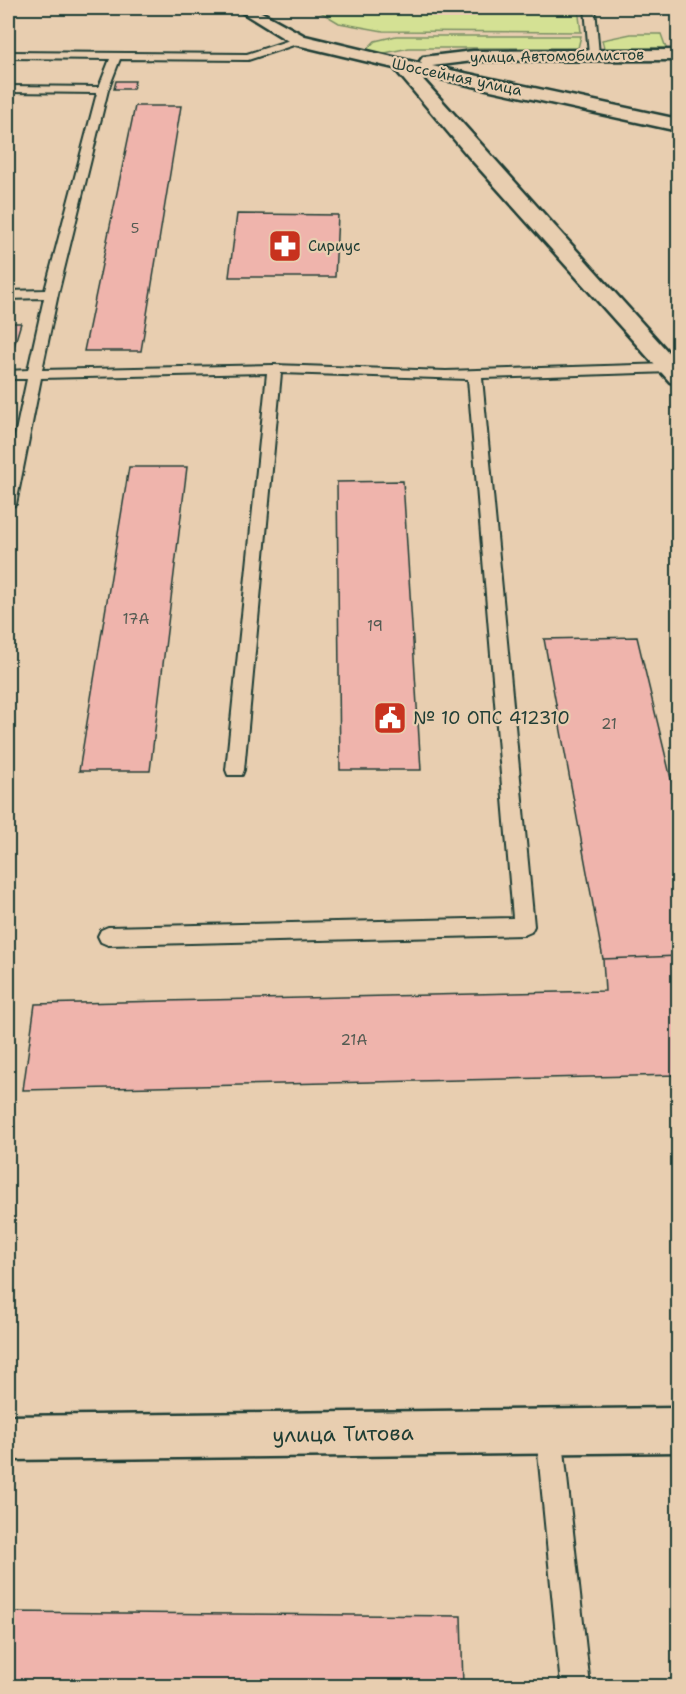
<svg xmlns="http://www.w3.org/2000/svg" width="686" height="1694" viewBox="0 0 686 1694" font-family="'Shantell Sans',sans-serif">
	<rect width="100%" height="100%" fill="#e8ceb0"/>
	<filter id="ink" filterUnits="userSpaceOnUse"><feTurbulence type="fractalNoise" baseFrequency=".0167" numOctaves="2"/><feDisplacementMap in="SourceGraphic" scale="12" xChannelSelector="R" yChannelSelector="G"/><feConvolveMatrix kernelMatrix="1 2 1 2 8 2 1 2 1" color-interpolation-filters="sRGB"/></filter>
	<g filter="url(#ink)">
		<path fill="#d4e194" stroke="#7a8f64" stroke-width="1.5" d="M 314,8 L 578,8 L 581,32 L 383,31 L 339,23 Z
			M 631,34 L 661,34 L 666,48 L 604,48 L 602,40 Z
			M 396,36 L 581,36 L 578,48 L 409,48 L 380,54 L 366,50 L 375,41 Z"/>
		<path fill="#efb4ac" stroke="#1f3d34" stroke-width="1.5" d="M 116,81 L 135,81 L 133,89 L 114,89 Z
			M 135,106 L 181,106 L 141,351 L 84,351 Z
			M 8,110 L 16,110 L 9,131 L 8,131 Z
			M 237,214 L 338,215 L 335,277 L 229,277 Z
			M 8,323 L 21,323 L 12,353 L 8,353 Z
			M 129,467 L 187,467 L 150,771 L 79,771 Z
			M 403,481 L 421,770 L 340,770 L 337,482 Z
			M 637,637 L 678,808 L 678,956 L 603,959 L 544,639 Z
			M 678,956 L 678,1075 L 23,1090 L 35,1004 L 605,991 L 603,959 Z
			M 8,1612 L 461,1616 L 463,1686 L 8,1686 Z"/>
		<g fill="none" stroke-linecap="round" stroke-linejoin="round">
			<defs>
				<path id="lane" d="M 585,8 L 595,8 L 599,55 L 594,58 L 589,55 Z
					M 299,37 L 303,38 L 303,42 L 248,60 L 120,59 L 108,90 L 58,294 L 42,370 L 274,365 L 446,371 L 668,364 L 678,360 L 678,370 L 671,372 L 482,378 L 534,926 L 531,932 L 524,935 L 108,945 L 101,942 L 98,936 L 101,930 L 108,927 L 513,918 L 468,379 L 281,373 L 244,770 L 242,775 L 228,775 L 226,770 L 267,373 L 41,378 L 16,504 L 8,509 L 8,469 L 27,379 L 8,379 L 8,371 L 28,370 L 44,298 L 8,299 L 8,291 L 45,290 L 97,93 L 8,92 L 8,86 L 99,87 L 110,59 L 8,58 L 8,52 L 247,54 Z
					M 549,1419 L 558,1423 L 562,1432 L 590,1686 L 561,1686 L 536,1432 L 540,1423 Z"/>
				<path id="street" d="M 678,1408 L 678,1452 L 8,1460 L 8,1416 Z"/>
				<path id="secondary" d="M 235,8 L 254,8 L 305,36 L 422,64 L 420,61 L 423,57 L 473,51 L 678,50 L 678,60 L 473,61 L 432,66 L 678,119 L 678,131 L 418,74 L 678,363 L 678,384 L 670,382 L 468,156 L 394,68 L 293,44 Z"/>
			</defs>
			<use href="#lane" stroke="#1f3d34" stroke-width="4"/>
			<use href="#street" stroke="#1f3d34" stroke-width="5"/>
			<use href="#secondary" stroke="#1f3d34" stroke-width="5"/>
			<use href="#lane" fill="#e8ceb0" fill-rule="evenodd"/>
			<use href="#street" fill="#e8ceb0" fill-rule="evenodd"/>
			<use href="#secondary" fill="#e8ceb0" fill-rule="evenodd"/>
		</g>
	</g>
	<defs>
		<symbol id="pharmacy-square" viewBox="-11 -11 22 22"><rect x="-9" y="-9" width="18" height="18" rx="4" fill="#c8321e" stroke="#e8ceb0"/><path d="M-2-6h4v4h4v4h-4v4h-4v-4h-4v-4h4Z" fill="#fff"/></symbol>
		<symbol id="civic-square" viewBox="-11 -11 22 22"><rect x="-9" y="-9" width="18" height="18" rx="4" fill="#c8321e" stroke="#e8ceb0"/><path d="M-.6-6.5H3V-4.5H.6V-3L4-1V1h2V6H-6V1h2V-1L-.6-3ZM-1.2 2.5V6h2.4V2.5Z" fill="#fff"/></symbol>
	</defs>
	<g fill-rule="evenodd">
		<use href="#pharmacy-square" x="266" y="227" width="38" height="38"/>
		<use href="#civic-square" x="371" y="699" width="38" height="38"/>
	</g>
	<g text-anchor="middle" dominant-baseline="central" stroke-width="4.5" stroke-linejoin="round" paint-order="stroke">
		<g font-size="14" fill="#535b52">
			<text x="135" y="228">5</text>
		</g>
		<g font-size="15" fill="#1f3d34" stroke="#e8ceb0">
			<text transform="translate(557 56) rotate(-1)">улица Автомобилистов</text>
			<text transform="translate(457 77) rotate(12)">Шоссейная улица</text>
		</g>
		<g font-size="15" fill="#1f3d34" stroke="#e8ceb0" text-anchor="start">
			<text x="308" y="246">Сириус</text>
		</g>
		<g font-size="15" fill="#535b52">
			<text x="136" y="619">17А</text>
			<text x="375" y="626">19</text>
			<text x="609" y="724">21</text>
			<text x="354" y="1040">21А</text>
		</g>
		<g font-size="18" fill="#1f3d34" stroke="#e8ceb0" text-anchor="start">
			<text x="413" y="718">№ 10 ОПС 412310</text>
		</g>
		<g font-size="21" fill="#1f3d34" stroke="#e8ceb0">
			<text transform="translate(343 1434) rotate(-1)">улица Титова</text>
		</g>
	</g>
	<rect width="686" height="1694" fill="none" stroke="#e8ceb0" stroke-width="30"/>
	<rect x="15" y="15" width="656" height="1664" fill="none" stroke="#1f3d34" stroke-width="2" filter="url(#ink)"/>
</svg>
